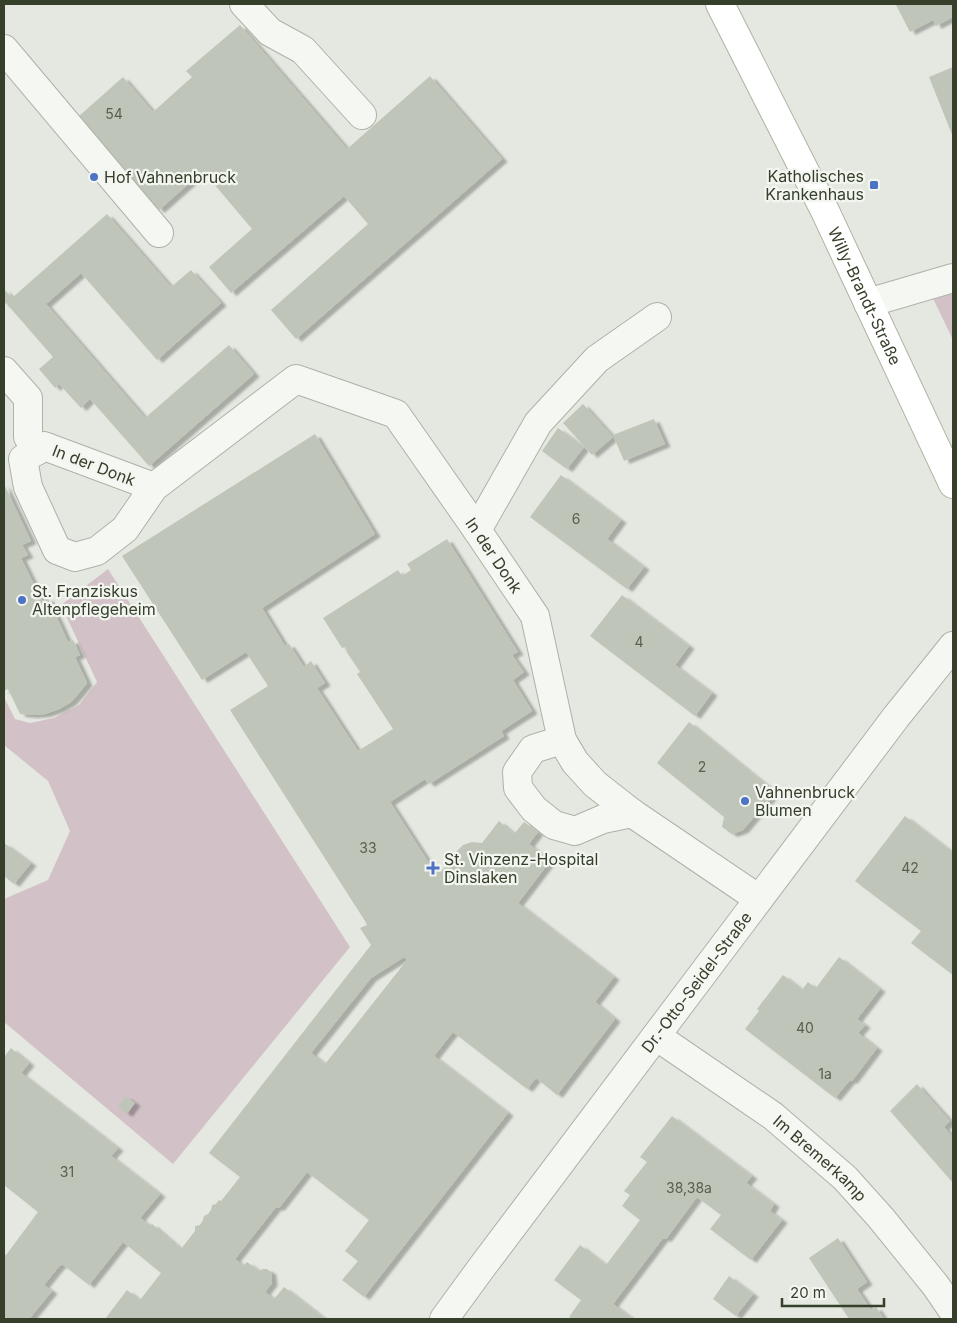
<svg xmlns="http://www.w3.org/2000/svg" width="957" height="1323" viewBox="0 0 957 1323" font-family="Inter,sans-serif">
	<defs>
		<filter id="shadow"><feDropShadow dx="5.5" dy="3" stdDeviation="1" flood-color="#0004"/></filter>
	</defs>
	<rect width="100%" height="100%" fill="#e5e8e0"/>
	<path fill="#d2c2c8" d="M 953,286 L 953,340 L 930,292 Z
		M 108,569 L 350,947 L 173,1164 L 4,1022 L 4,899 L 48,880 L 70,831 L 48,781 L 4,745 L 4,697 L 15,719 L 30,723 L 54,718 L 79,705 L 97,682 L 61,605 Z"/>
	<path fill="#bfc5b8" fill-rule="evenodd" filter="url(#shadow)" d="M 897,4 L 953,4 L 953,17 L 936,26 L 933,20 L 910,32 L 896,5 Z
		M 240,25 L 347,149 L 430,76 L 502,159 L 296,339 L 271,310 L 368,224 L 344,196 L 231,293 L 209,267 L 252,229 L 203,171 L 159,210 L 78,117 L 123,77 L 153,112 L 192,77 L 186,71 Z
		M 953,67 L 953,137 L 929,77 Z
		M 107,214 L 171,287 L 191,270 L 221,303 L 157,360 L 81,273 L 46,304 L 145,418 L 229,345 L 254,374 L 149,466 L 90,399 L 81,408 L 59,384 L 55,388 L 39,369 L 53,357 L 6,303 L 4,305 L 4,289 L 12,298 Z
		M 583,404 L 613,437 L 592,455 L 563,423 Z
		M 654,419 L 665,444 L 624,461 L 613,435 Z
		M 558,428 L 584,447 L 567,469 L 542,451 Z
		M 315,434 L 375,534 L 262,608 L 285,646 L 289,644 L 304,667 L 311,661 L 325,683 L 317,688 L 358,751 L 393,729 L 357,674 L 360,672 L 346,651 L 347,651 L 345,647 L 342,648 L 323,618 L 398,570 L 402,576 L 411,570 L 407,564 L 447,539 L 518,652 L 512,655 L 524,672 L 513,680 L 532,711 L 501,731 L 504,736 L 429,784 L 425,779 L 390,802 L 436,874 L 451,863 L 452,858 L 455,853 L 463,845 L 472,842 L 482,843 L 499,821 L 514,834 L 524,822 L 538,832 L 529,844 L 550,861 L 518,903 L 614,977 L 595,1002 L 615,1019 L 557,1095 L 536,1078 L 527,1089 L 453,1032 L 434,1056 L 508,1113 L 364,1297 L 342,1280 L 358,1261 L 345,1251 L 369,1220 L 307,1172 L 279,1208 L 279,1207 L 277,1208 L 276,1207 L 235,1259 L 243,1266 L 247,1262 L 259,1271 L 263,1269 L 267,1269 L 271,1272 L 272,1283 L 265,1292 L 274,1299 L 284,1287 L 325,1319 L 105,1319 L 127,1290 L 140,1300 L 161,1273 L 123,1242 L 89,1285 L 62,1264 L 61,1266 L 60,1265 L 44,1285 L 52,1291 L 29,1319 L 4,1319 L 4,1254 L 6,1255 L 38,1212 L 4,1185 L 4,1057 L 11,1048 L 29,1063 L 21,1073 L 118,1148 L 111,1156 L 160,1194 L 140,1218 L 150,1226 L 152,1224 L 181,1249 L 195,1231 L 195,1226 L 200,1225 L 203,1220 L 204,1216 L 208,1214 L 211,1210 L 212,1205 L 216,1204 L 219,1200 L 221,1201 L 240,1177 L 209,1153 L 371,945 L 360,928 L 367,925 L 365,921 L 230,710 L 268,686 L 246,652 L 202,680 L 122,556 ZM 404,957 L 407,960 L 325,1064 L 311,1053 L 371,978 Z
		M 561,475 L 621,520 L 607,539 L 644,567 L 627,589 L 530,517 Z
		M 4,484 L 31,541 L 22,545 L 28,555 L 21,558 L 42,601 L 48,598 L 68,642 L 73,640 L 80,655 L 75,657 L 87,683 L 79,693 L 71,702 L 59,709 L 45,714 L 32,715 L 20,714 L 8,689 L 4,691 Z
		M 622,595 L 689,646 L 675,665 L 712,693 L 695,716 L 590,636 Z
		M 689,722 L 775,792 L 743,830 L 732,834 L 722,827 L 724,817 L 657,763 Z
		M 905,816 L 953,853 L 953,975 L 911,943 L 921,931 L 855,881 Z
		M 4,843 L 31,863 L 14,884 L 4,876 Z
		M 839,957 L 880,989 L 857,1019 L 865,1025 L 858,1033 L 877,1048 L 852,1081 L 850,1080 L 835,1098 L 745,1029 L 759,1011 L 757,1009 L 783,975 L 802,990 L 808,982 L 816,988 Z
		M 917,1084 L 950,1121 L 944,1127 L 953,1138 L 953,1183 L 890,1111 Z
		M 125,1096 L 135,1103 L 127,1114 L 118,1107 Z
		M 672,1116 L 752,1176 L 746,1183 L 774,1204 L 770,1211 L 782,1220 L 751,1260 L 710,1229 L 721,1215 L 697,1197 L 666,1239 L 663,1238 L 613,1304 L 633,1319 L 572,1319 L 569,1317 L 581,1300 L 554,1280 L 580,1245 L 606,1265 L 640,1220 L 622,1206 L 630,1195 L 624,1191 L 647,1162 L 640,1157 Z
		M 838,1238 L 867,1282 L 857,1289 L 871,1310 L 876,1307 L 884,1319 L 849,1319 L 809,1258 Z
		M 729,1276 L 753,1294 L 736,1316 L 713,1299 Z"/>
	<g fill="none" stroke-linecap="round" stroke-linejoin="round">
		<defs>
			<g id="minor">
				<path d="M 244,4 L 270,32 L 303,50 L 362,115"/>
				<path d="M 4,49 L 159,233"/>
				<path d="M 868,303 L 953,278"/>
				<path d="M 4,371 L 28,398 L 28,437 L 37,451"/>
				<path id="s1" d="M 154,487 L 44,446 L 23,459 L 28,487 L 57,550 L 75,557 L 97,551 L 125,529 L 154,487 L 296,379 L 396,414 L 477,530 L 535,616 L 562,740 L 575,762 L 595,784 L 632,813 L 759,899"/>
				<path d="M 477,530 L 538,423 L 597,359 L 657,317"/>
				<path d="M 562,740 L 533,749 L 517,772 L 518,788 L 534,809 L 554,825 L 575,831 L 603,819 L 632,813"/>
				<path id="s2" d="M 656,1036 L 773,1116 L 845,1178 L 881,1218 L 936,1286 L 953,1311"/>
				<path id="s3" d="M 444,1319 L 482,1267 L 896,717 L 953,646"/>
			</g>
			<g id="major">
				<path id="s4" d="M 720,4 L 825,211 L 953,484"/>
			</g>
		</defs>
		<use href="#minor" stroke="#adb2a6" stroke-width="30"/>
		<use href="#major" stroke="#abb3a0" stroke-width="30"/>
		<use href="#minor" stroke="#f5f7f3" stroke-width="28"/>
		<use href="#major" stroke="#fff" stroke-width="28"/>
	</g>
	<g fill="#4d73c5" stroke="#f3f6f0" stroke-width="2">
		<circle cx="94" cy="177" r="5"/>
		<rect x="869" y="180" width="10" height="10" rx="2.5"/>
		<circle cx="22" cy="600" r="5"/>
		<circle cx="745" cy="801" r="5"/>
		<path d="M430.5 860.5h5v5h5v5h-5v5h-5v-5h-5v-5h5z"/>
	</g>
	<g text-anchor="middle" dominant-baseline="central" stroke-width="4.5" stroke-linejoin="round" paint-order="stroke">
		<g font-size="14" fill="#58604e">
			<text x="114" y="113">54</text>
			<text x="576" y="518">6</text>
			<text x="639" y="641">4</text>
			<text x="702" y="766">2</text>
			<text x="368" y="847">33</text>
			<text x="910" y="867">42</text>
			<text x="805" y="1027">40</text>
			<text x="825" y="1073">1a</text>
			<text x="67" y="1171">31</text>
			<text x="689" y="1187">38,38a</text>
		</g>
		<g font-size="16" fill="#353f2a" stroke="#f3f6f0" text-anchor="start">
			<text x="864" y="176" text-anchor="end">Katholisches<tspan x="864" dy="18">Krankenhaus</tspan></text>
			<text x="104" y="177">Hof Vahnenbruck</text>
			<text x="32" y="591">St. Franziskus<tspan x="32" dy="18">Altenpflegeheim</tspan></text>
			<text x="755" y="792">Vahnenbruck<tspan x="755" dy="18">Blumen</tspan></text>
			<text x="444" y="859">St. Vinzenz-Hospital<tspan x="444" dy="18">Dinslaken</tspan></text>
		</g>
		<g font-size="16" fill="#353f2a" stroke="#f3f6f0">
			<text stroke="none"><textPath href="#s4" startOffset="326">Willy-Brandt-Straße</textPath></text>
			<text transform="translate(94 465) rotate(21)">In der Donk</text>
			<text stroke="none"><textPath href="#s1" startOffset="825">In der Donk</textPath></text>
			<text stroke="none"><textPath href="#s3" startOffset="421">Dr.-Otto-Seidel-Straße</textPath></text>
			<text stroke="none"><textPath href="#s2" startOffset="205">Im Bremerkamp</textPath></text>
		</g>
	</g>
	<rect width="957" height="1323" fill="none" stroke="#353f2a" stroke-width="10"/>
	<path d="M782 1298v8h102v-8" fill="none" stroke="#353f2a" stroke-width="2.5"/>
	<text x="790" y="1298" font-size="15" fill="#353f2a" stroke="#f3f6f0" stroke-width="4" paint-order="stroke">20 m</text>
</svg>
